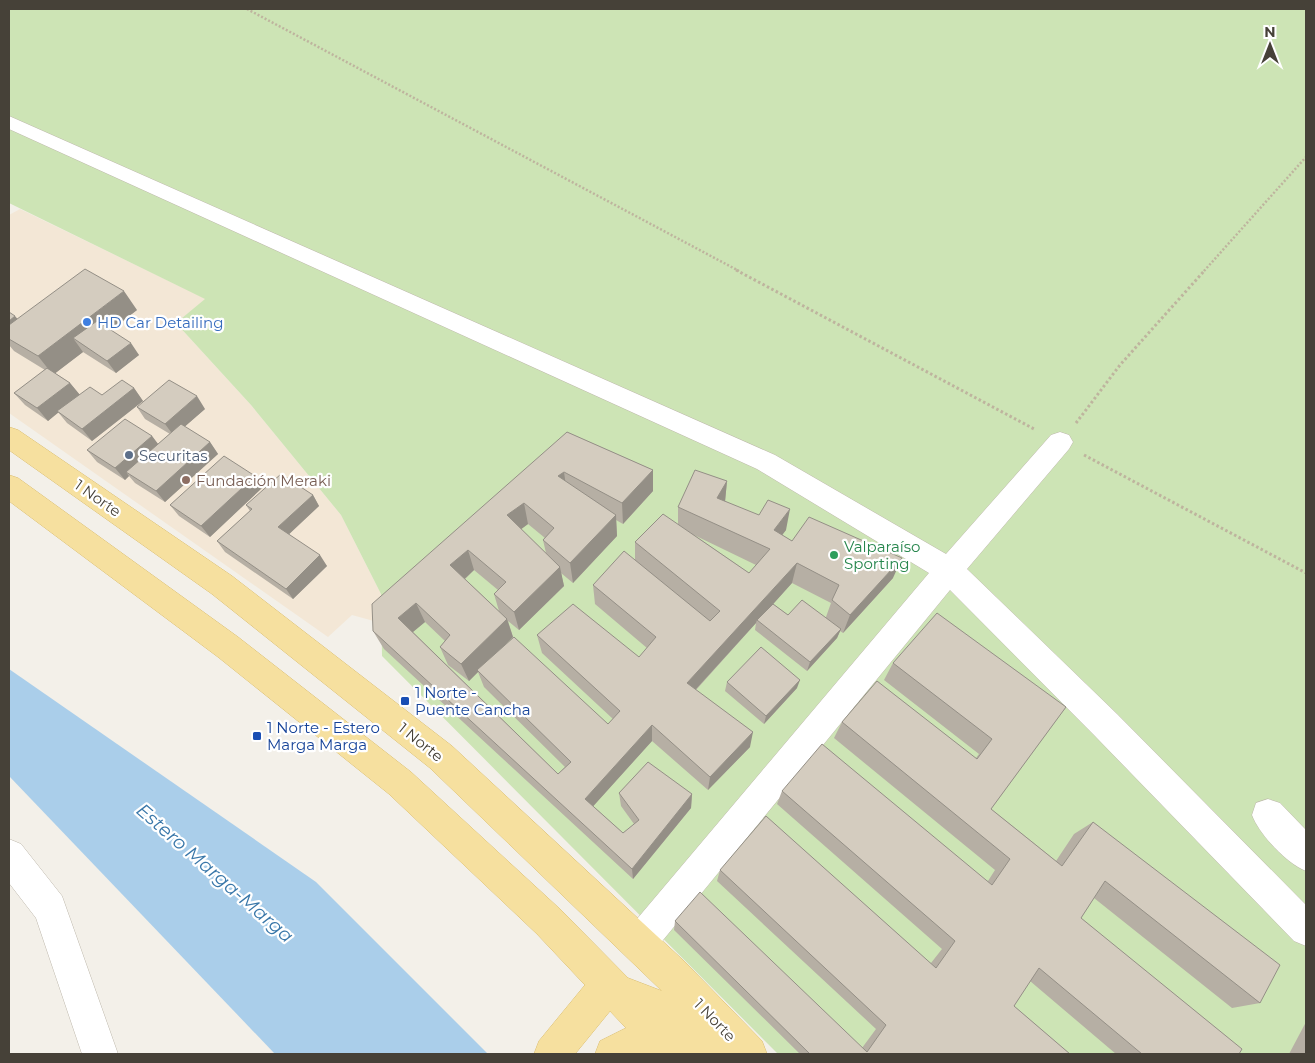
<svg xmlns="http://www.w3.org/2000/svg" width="1315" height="1063" viewBox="0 0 1315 1063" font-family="Montserrat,sans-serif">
	<rect width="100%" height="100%" fill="#f3f0e9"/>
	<path fill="#f3e7d6" d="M 20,209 L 206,299 L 176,323 L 251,405 L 341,515 L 381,594 L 381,623 L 352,615 L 328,637 L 9,413 L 9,215 Z"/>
	<path fill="#cde4b5" d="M 9,9 L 1306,9 L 1306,1054 L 778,1054 L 382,656 L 381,594 L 341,515 L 251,405 L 176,323 L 205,299 L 9,203 Z"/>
	<path fill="#aaceea" d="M 9,669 L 316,882 L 488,1054 L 275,1054 L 9,776 Z"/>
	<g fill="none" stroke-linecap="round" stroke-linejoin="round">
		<defs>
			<path id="minor" d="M 9,116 L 775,455 L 946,554 L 1051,435 L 1060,432 L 1069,435 L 1073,442 L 1069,449 L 967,569 L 1117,714 L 1306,905 L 1306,946 L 1294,941 L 1095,736 L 950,590 L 650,956 L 638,962 L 626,956 L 620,944 L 626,932 L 929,573 L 757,469 L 9,129 Z
				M 1268,799 L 1280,803 L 1306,830 L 1306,871 C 1287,864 1259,834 1252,815 L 1256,803 Z
				M 9,839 L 21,844 L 62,896 L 118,1054 L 82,1054 L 36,918 L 9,883 Z"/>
			<path id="major" d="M 9,427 L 18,430 L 232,576 L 452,746 L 684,961 L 762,1041 L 767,1054 L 595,1054 L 600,1041 L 626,1028 L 610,1011 L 575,1054 L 534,1054 L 539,1041 L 585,985 L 537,934 L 389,794 L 218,657 L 9,501 L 9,475 L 18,478 L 238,637 L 411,772 L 561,910 L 628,978 L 662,991 L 430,768 L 212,594 L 9,450 Z"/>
		</defs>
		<use href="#minor" stroke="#beb8ac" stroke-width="1"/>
		<use href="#major" stroke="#dabd70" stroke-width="1"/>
		<path stroke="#beb49e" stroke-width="2.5" stroke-dasharray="2 2" stroke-linecap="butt" d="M 247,9 L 739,271
			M 1204,271 L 1306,157"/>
		<path stroke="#beb49e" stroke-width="3" stroke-dasharray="2.5 2.5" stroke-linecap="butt" d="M 736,270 L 1036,430
			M 1076,423 L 1120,365 L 1205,270
			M 1084,455 L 1306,573"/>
		<use href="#minor" fill="#fff" fill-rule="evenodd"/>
		<use href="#major" fill="#f6e09f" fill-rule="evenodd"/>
	</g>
	<path fill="#b6afa4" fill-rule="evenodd" d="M 137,310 L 111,330 L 139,355 L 116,373 L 83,352 L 55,373 L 70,383 L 79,394 L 102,395 L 134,388 L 143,401 L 92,441 L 67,423 L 58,412 L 48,421 L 25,405 L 14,393 L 45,370 L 14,351 L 9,345 L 9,312 L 17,319 Z
		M 137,407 L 205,409 L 184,427 L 210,442 L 218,454 L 165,502 L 135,483 L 129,476 L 125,480 L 97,462 L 87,450 L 152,436 L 158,444 L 170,434 L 145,419 Z
		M 567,432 L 653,470 L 653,491 L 623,524 L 616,520 L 617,536 L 573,583 L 561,573 L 564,586 L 519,630 L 508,621 L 513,637 L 503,647 L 608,724 L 613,719 L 542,653 L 537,635 L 639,657 L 647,648 L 595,604 L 593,585 L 635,560 L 635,542 L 678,524 L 678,507 L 727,481 L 725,501 L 786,530 L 782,535 L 792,541 L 893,578 L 843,633 L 840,631 L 837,638 L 807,671 L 755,630 L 756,623 L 696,690 L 750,747 L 708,790 L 652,741 L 593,806 L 623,833 L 634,824 L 621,806 L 619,793 L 692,794 L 691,808 L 633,879 L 384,649 L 373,631 ZM 528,524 L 545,538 L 543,540 L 546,553 L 521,529 ZM 694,535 L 756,565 L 749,573 ZM 474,570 L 498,590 L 494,594 L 499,611 L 465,579 ZM 792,583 L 831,603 L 826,617 L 788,615 L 773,604 ZM 425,622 L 445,641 L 440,647 L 448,665 L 469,681 L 478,672 L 484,687 L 565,767 L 558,774 L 413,632 Z
		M 262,488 L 210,537 L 179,516 L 170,505 Z
		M 313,495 L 319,506 L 289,534 L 327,566 L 293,599 L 225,552 L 217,541 L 250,511 L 246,505 Z
		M 893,663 L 1066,707 L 991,809 L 1056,861 L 1074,834 L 1093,822 L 1260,1003 L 1232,1008 L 1094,898 L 1081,918 L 1239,1054 L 1116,1054 L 1030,981 L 1014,1006 L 1070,1054 L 800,1054 L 674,930 L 675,921 L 862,1048 L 876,1029 L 717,881 L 720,870 L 931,963 L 942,949 L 777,804 L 782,791 L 988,881 L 995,870 L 834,738 L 842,722 L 976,758 L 979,754 L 884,680 Z
		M 727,682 L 797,688 L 764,724 L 725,691 Z
		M 1306,1022 L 1306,1054 L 1289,1054 Z"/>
	<path fill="#948f86" d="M 124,291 L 137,310 L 88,348 L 73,338 L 83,352 L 53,375 L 38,356 Z
		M 15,316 L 26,329 L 9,339 L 9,321 Z
		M 131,343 L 139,355 L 116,373 L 107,361 Z
		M 70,383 L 80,395 L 48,421 L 37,408 Z
		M 134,388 L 143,401 L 92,441 L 82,429 Z
		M 197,396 L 205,409 L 174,436 L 165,424 Z
		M 152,436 L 161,448 L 126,472 L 129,476 L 125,480 L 115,468 Z
		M 210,442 L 218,454 L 165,502 L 156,491 Z
		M 653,470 L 653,491 L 623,524 L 622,503 Z
		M 564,472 L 567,493 L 558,476 Z
		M 255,476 L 262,488 L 210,537 L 201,526 Z
		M 727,481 L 725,502 L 717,498 Z
		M 313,495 L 319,506 L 285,538 L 278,527 Z
		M 524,503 L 528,524 L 512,536 L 507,515 Z
		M 790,509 L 786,530 L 770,551 L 774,530 Z
		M 616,515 L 617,536 L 573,583 L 570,563 Z
		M 468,550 L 474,570 L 458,585 L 450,565 Z
		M 320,555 L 327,566 L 293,599 L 286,589 Z
		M 902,558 L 893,578 L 843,633 L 850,615 Z
		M 797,563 L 792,583 L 758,621 L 757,620 L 756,623 L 686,700 L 687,683 Z
		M 560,567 L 564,586 L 519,630 L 514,612 Z
		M 416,603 L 425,622 L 408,636 L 398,618 Z
		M 507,619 L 513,637 L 469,681 L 461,664 Z
		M 841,629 L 837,638 L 807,671 L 810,662 Z
		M 800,680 L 797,688 L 764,724 L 766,716 Z
		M 652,725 L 652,741 L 588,812 L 585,799 Z
		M 753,732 L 750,747 L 708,790 L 710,777 Z
		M 692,794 L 691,808 L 633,879 L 632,869 Z"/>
	<path fill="#d4ccbf" stroke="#948f86" d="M 85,269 L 124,291 L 38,356 L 9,339 L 9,325 Z
		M 9,312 L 15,316 L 9,321 Z
		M 97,321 L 131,343 L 107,361 L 73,338 Z
		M 47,368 L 70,383 L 37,408 L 14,393 Z
		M 122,380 L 134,388 L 82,429 L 57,411 L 90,387 L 102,395 Z
		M 169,380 L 197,396 L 165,424 L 137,407 Z
		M 125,419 L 152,436 L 115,468 L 87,450 Z
		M 181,424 L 210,442 L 156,491 L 126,472 Z
		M 567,432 L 653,470 L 622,503 L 564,472 L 558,476 L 616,515 L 570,563 L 543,540 L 554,528 L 524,503 L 507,515 L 560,567 L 514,612 L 494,594 L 506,582 L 468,550 L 450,565 L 507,619 L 461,664 L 440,647 L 450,635 L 416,603 L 398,618 L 558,774 L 571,762 L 477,670 L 514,637 L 608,724 L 620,711 L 537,635 L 573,604 L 639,657 L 656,637 L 593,585 L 624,551 L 710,621 L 720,611 L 635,542 L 663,514 L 749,573 L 770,549 L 678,507 L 695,470 L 727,481 L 717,498 L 759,515 L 768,500 L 790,509 L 774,530 L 792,541 L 809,517 L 902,558 L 850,615 L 832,600 L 839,585 L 797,563 L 687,683 L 753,732 L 710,777 L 652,725 L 585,799 L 623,833 L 639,820 L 619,793 L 648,762 L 692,794 L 632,869 L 373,631 L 372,604 Z
		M 224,456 L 255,476 L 201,526 L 170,505 Z
		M 281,474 L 313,495 L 278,527 L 320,555 L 286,589 L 217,541 L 252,509 L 246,505 Z
		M 802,600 L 841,629 L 810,662 L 757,620 L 773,604 L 788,615 Z
		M 937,613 L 1066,707 L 991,809 L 1062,866 L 1093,822 L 1280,965 L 1260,1003 L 1105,881 L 1081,918 L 1242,1049 L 1239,1054 L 1142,1054 L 1039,968 L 1014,1006 L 1070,1054 L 810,1054 L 675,921 L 700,892 L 867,1052 L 886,1025 L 720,870 L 766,816 L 936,968 L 955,941 L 782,791 L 822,744 L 992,885 L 1010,859 L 842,722 L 877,681 L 977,759 L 992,739 L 893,663 Z
		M 761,647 L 800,680 L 766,716 L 727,682 Z"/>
	<circle fill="#3f7fe0" stroke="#fff" stroke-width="2" cx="87" cy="322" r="5"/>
	<circle fill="#5c6f8a" stroke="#fff" stroke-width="2" cx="129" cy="455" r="5"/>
	<circle fill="#8d6e63" stroke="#fff" stroke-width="2" cx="186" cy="480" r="5"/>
	<circle fill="#2e9e5b" stroke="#fff" stroke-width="2" cx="834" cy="555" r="5"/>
	<g fill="#1a4fb4" stroke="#fff" stroke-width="2">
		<rect x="400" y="696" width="10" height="10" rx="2.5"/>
		<rect x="252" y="731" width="10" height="10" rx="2.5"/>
	</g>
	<g text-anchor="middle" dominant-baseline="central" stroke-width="4.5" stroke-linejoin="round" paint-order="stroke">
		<g font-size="15" fill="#366cbe" stroke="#fff" text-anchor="start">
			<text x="97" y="322">HD Car Detailing</text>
		</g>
		<g font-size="15" fill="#4e5e75" stroke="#fff" text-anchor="start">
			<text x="139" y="455">Securitas</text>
		</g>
		<g font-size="15" fill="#785e54" stroke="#fff" text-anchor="start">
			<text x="196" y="480">Fundación Meraki</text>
		</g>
		<g font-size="15" fill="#464138" stroke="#fff">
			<text transform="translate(98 498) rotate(35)">1 Norte</text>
			<text transform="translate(421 742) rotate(39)">1 Norte</text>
			<text transform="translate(715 1020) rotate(46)">1 Norte</text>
		</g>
		<g font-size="15" fill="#27864d" stroke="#fff" text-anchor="start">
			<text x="844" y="546">Valparaíso<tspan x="844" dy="17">Sporting</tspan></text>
		</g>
		<g font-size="15" fill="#164399" stroke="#fff" text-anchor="start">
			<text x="415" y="692">1 Norte -<tspan x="415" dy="17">Puente Cancha</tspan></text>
			<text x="267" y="727">1 Norte - Estero<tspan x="267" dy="17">Marga Marga</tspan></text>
		</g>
		<g font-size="19" font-style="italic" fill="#3977a9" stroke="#fff">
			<text transform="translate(215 873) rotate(41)">Estero Marga-Marga</text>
		</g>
	</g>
	<rect width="1315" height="1063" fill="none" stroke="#464138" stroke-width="20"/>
	<g transform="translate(1270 45)" stroke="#ffffff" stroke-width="4" paint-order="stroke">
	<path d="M0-4L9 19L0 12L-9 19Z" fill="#464138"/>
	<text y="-8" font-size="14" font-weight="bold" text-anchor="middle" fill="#464138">N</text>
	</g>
</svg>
